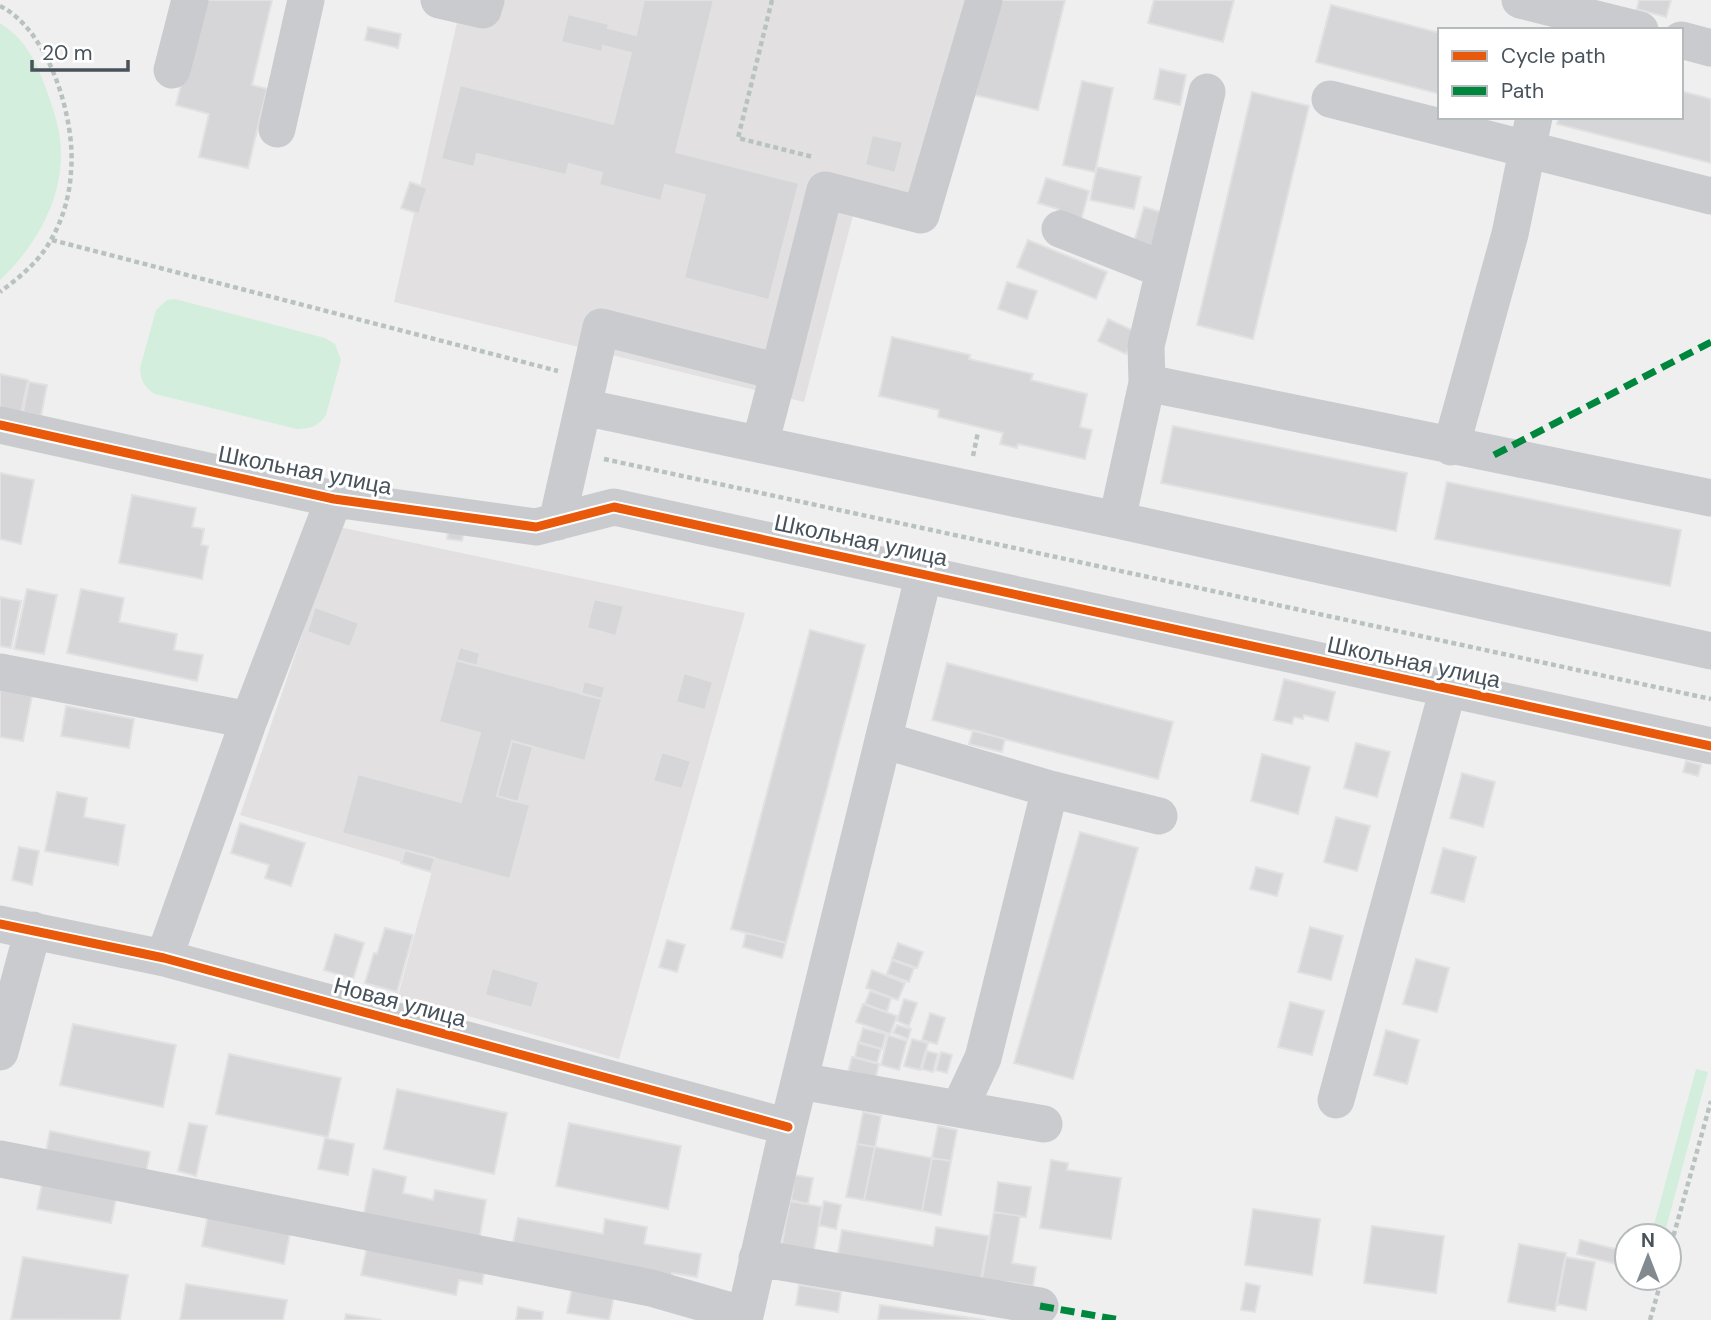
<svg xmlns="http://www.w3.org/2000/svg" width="1711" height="1320" viewBox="0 0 1711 1320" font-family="'DM Sans',sans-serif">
	<rect width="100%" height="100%" fill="#f0efef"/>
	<path fill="#e2e0e1" d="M 462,0 L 968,0 L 908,195 L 861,185 L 804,402 L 394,302 Z
		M 339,527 L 745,613 L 619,1059 L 398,996 L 432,871 L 240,815 Z"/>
	<path fill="#d4eedd" d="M 0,23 C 24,38 36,60 45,86 C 51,102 56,117 59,132 C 69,188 40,243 0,280 Z
		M 175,299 L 325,338 L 335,344 L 341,360 L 326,415 C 319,426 310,429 297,429 L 155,394 C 145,388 140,380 140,368 L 156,310 L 167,300 Z
		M 1696,1069 L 1708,1072 L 1664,1236 L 1651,1236 Z"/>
	<path fill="#d6d6d8" stroke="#e1e1e2" stroke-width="2" d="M 207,0 L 272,0 L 252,85 L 267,89 L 248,168 L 199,157 L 209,114 L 176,105 L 188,57 Z
		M 644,0 L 714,0 L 676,152 L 799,183 L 769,300 L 684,278 L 705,195 L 665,185 L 661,201 L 599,185 L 602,173 L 569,164 L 566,175 L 477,154 L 474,167 L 441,159 L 460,85 L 613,124 L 631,53 L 603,46 L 602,52 L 561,42 L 568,14 L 609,24 L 608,28 L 636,35 Z
		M 998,0 L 1065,0 L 1038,110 L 975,95 Z
		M 1154,0 L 1234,0 L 1223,42 L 1148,23 Z
		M 1639,0 L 1671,0 L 1666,17 L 1637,9 Z
		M 1331,5 L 1440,33 L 1440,94 L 1316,62 Z
		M 368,27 L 401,34 L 398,48 L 365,40 Z
		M 1160,69 L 1186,75 L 1180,105 L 1154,99 Z
		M 1082,81 L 1113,88 L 1095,172 L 1063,165 Z
		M 1681,91 L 1711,99 L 1711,163 L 1557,124 L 1559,117 L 1681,117 Z
		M 1252,92 L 1309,106 L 1253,339 L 1197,325 Z
		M 872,135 L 903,142 L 895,173 L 865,165 Z
		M 1097,167 L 1141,177 L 1134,209 L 1090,200 Z
		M 1046,178 L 1089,191 L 1081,220 L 1056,214 L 1058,209 L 1038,203 Z
		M 410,182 L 427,188 L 419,214 L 401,208 Z
		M 1144,207 L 1167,214 L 1157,248 L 1134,242 Z
		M 1028,240 L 1107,272 L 1096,299 L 1017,267 Z
		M 1007,282 L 1037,291 L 1027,319 L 998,309 Z
		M 1108,319 L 1136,332 L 1126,354 L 1098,341 Z
		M 892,337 L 970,355 L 969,359 L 1033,374 L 1031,380 L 1087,394 L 1080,427 L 1092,430 L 1085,459 L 1018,444 L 1017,448 L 1000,444 L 1003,433 L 938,417 L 939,410 L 879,396 Z
		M 0,374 L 28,380 L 21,413 L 0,408 Z
		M 29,382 L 47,385 L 41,416 L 23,412 Z
		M 1173,426 L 1407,473 L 1396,531 L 1161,483 Z
		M 0,473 L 34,480 L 21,544 L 0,539 Z
		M 1447,482 L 1681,530 L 1670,586 L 1435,539 Z
		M 132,495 L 196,508 L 192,527 L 204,529 L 201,545 L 208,546 L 202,579 L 119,563 Z
		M 449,527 L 464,530 L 462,541 L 447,539 Z
		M 27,589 L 57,595 L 44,654 L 14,649 Z
		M 81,589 L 124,598 L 119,622 L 177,634 L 174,650 L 203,655 L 197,681 L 67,653 Z
		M 0,597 L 21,601 L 11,648 L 0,646 Z
		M 594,599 L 624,606 L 616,636 L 587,628 Z
		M 315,607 L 359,623 L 350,647 L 307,632 Z
		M 810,630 L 865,645 L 786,943 L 731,929 Z
		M 460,647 L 480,653 L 477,666 L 456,660 Z
		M 456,660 L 602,699 L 585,761 L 512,741 L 497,796 L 530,805 L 510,879 L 342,833 L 358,774 L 461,802 L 480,733 L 439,722 Z
		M 947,663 L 1173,722 L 1158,779 L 932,720 Z
		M 684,673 L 713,682 L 705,710 L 676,702 Z
		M 1284,679 L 1335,692 L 1328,721 L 1304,715 L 1303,719 L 1294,717 L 1292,724 L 1274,720 Z
		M 584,681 L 605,687 L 602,699 L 581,694 Z
		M 0,690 L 32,696 L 23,741 L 0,737 Z
		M 66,706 L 134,719 L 129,748 L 61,736 Z
		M 973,730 L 1005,739 L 1002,752 L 969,744 Z
		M 512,741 L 533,747 L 518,802 L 497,796 Z
		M 1356,743 L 1390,752 L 1377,797 L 1344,788 Z
		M 662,752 L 691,761 L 682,789 L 653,781 Z
		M 1262,754 L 1310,767 L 1298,814 L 1251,801 Z
		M 1686,761 L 1701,765 L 1698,776 L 1683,772 Z
		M 1462,773 L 1495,782 L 1483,827 L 1450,818 Z
		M 57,792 L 87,798 L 84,817 L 125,825 L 118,865 L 45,851 Z
		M 1336,817 L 1370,826 L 1357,871 L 1324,862 Z
		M 240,823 L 305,843 L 291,886 L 265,878 L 269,865 L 231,853 Z
		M 1080,832 L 1138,848 L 1073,1079 L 1014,1063 Z
		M 19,847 L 39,851 L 32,885 L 12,880 Z
		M 1443,848 L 1476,857 L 1464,902 L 1431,893 Z
		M 405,850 L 435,858 L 431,872 L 401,863 Z
		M 1256,867 L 1283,874 L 1277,896 L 1250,889 Z
		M 1310,927 L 1343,936 L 1331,980 L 1298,972 Z
		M 385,928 L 413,935 L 397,992 L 365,983 L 374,953 L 377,954 Z
		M 746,933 L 786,943 L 782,958 L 743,947 Z
		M 335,934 L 364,943 L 353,979 L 324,970 Z
		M 667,940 L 685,945 L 677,972 L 659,967 Z
		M 898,943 L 923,952 L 917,968 L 892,959 Z
		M 1416,959 L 1449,968 L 1437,1012 L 1403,1004 Z
		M 892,960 L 914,968 L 909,982 L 887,974 Z
		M 492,968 L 539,982 L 532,1008 L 485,995 Z
		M 872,970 L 905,983 L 898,1000 L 866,988 Z
		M 870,991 L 891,998 L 887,1012 L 865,1004 Z
		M 904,999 L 917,1003 L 909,1026 L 897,1021 Z
		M 1290,1002 L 1324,1011 L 1312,1055 L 1278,1047 Z
		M 863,1004 L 897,1016 L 890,1034 L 856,1022 Z
		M 930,1013 L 945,1018 L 937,1044 L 922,1040 Z
		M 73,1024 L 176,1045 L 163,1107 L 60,1085 Z
		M 897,1025 L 911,1029 L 908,1039 L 893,1033 Z
		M 863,1028 L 886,1034 L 882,1049 L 859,1042 Z
		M 1386,1030 L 1419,1040 L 1407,1084 L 1374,1075 Z
		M 888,1035 L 907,1041 L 899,1070 L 881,1065 Z
		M 912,1039 L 928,1043 L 920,1070 L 904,1066 Z
		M 858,1043 L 881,1049 L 877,1063 L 855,1057 Z
		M 927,1051 L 938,1054 L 933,1072 L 922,1069 Z
		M 941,1052 L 952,1055 L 947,1073 L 936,1070 Z
		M 229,1054 L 341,1078 L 328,1137 L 216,1114 Z
		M 852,1057 L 879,1064 L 875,1080 L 848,1072 Z
		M 397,1089 L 507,1113 L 494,1174 L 384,1149 Z
		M 863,1112 L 881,1116 L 875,1147 L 857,1144 Z
		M 189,1123 L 207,1126 L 196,1176 L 178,1171 Z
		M 569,1123 L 681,1146 L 668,1209 L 556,1186 Z
		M 938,1126 L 957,1130 L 951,1161 L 932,1158 Z
		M 50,1131 L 150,1152 L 146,1172 L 46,1152 Z
		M 325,1138 L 354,1144 L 348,1175 L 318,1169 Z
		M 857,1144 L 875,1147 L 864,1200 L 846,1197 Z
		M 875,1147 L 932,1158 L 922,1211 L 864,1200 Z
		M 932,1158 L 951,1161 L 941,1215 L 922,1211 Z
		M 1051,1160 L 1068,1163 L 1067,1170 L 1121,1178 L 1111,1239 L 1040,1228 Z
		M 373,1169 L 406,1177 L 403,1193 L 433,1200 L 435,1190 L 486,1200 L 479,1241 L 363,1218 Z
		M 795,1175 L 813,1178 L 808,1204 L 791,1200 Z
		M 998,1182 L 1031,1187 L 1026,1217 L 994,1212 Z
		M 42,1184 L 116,1199 L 111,1223 L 37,1209 Z
		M 790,1201 L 822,1207 L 813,1254 L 781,1249 Z
		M 824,1201 L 841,1205 L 836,1229 L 819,1225 Z
		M 1253,1209 L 1320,1219 L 1312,1275 L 1245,1265 Z
		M 994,1212 L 1020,1216 L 1012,1263 L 1036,1267 L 1033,1286 L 1010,1282 L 981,1284 Z
		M 208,1215 L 290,1233 L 284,1264 L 202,1246 Z
		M 518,1218 L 603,1234 L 605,1219 L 647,1227 L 644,1244 L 701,1254 L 697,1277 L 672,1273 L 672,1277 L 512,1248 Z
		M 1372,1226 L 1444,1236 L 1436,1293 L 1364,1283 Z
		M 936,1227 L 989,1236 L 980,1284 L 837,1259 L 842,1230 L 933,1246 Z
		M 1580,1240 L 1627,1252 L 1627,1267 L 1577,1254 Z
		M 1519,1244 L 1566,1253 L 1555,1311 L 1508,1302 Z
		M 367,1247 L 484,1273 L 482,1284 L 459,1280 L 456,1295 L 361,1275 Z
		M 23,1257 L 128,1275 L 120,1320 L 11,1319 Z
		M 1566,1257 L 1595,1262 L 1586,1310 L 1557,1304 Z
		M 573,1283 L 615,1292 L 609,1320 L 567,1313 Z
		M 1246,1283 L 1260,1286 L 1255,1312 L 1241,1310 Z
		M 186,1284 L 287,1300 L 283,1320 L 180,1320 Z
		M 799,1285 L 841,1292 L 838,1312 L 796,1305 Z
		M 880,1305 L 985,1320 L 878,1320 Z
		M 518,1307 L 543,1312 L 542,1320 L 516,1320 Z
		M 346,1314 L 381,1320 L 345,1320 Z"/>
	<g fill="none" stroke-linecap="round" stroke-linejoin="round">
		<path stroke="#b8c3bf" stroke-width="4.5" stroke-dasharray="5 3.5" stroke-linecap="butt" d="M 772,0 L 738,138 L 813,157
			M 0,6 C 49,30 76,120 71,171 C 70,194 63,219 52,238 C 40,261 20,277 0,292
			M 52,240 L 558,371
			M 973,456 L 978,432
			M 604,459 L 1711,699
			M 1669,1252 L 1711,1101
			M 1650,1320 L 1662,1278"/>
		<path stroke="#c9cbce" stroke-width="37" d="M 439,0 L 483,10 L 486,0
			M 1520,0 L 1640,30
			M 1681,40 L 1711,48
			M 172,70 L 190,0
			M 1330,99 L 1711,196
			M 277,129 L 306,0
			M 1060,229 L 1164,270
			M 1147,383 L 1711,498
			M 583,407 L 1117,520 L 1711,651
			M 0,425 L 334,499 L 536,527 L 614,507 L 1711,746
			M 760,444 L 779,372
			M 1451,447 L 1510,234 L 1534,117
			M 1117,520 L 1147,383 L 1146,346 L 1207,92
			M 557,522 L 601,327 L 779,372 L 825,190 L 921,215 L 984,0
			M 0,672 L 249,720
			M 883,740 L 1050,789 L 983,1058 L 959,1109
			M 1050,789 L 1159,816
			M 0,924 L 164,958 L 788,1127
			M 164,958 L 249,720 L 334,499
			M 0,1052 L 33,930
			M 800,1081 L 1044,1124
			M 1336,1100 L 1448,689
			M 0,1159 L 651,1288 L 745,1315
			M 757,1258 L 1040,1306
			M 744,1320 L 788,1127 L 924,574"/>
		<path stroke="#00873e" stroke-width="7" stroke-dasharray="14 7" stroke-linecap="butt" d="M 1494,455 L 1711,342
			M 1040,1306 L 1120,1320"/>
		<defs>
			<path id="cycleway" d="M 0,425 L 334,499 L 536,527 L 614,507 L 1711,746
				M 0,924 L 164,958 L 788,1127"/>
		</defs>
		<use href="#cycleway" stroke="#fff" stroke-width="13"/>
		<use href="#cycleway" stroke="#e8590c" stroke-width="9"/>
	</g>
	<g text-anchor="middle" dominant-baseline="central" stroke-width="6" stroke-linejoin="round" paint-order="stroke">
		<g font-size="23" fill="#47525b" stroke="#fff">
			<text transform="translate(305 470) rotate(11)">Школьная улица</text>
			<text transform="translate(861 540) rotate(12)">Школьная улица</text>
			<text transform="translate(1414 662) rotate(12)">Школьная улица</text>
			<text transform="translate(400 1002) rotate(15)">Новая улица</text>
		</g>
	</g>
	<rect x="1438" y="28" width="245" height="91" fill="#ffffff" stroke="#b5babd" stroke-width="2"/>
	<rect x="1452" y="51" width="35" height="10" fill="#e8590c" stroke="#b5babd" stroke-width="2"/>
	<text x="1501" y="63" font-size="21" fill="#47525b">Cycle path</text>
	<rect x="1452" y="86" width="35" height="10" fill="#00873e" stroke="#b5babd" stroke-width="2"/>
	<text x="1501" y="98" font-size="21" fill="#47525b">Path</text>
	<g transform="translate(1648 1257)"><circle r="33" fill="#ffffff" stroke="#b5babd" stroke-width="2"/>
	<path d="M0-5L12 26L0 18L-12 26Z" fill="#82898f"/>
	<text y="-10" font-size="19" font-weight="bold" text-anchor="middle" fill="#47525b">N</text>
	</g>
	<path d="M32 60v10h96v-10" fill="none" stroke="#47525b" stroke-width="3.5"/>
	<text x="42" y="60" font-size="21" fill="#47525b" stroke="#ffffff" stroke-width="5" paint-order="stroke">20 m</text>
</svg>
